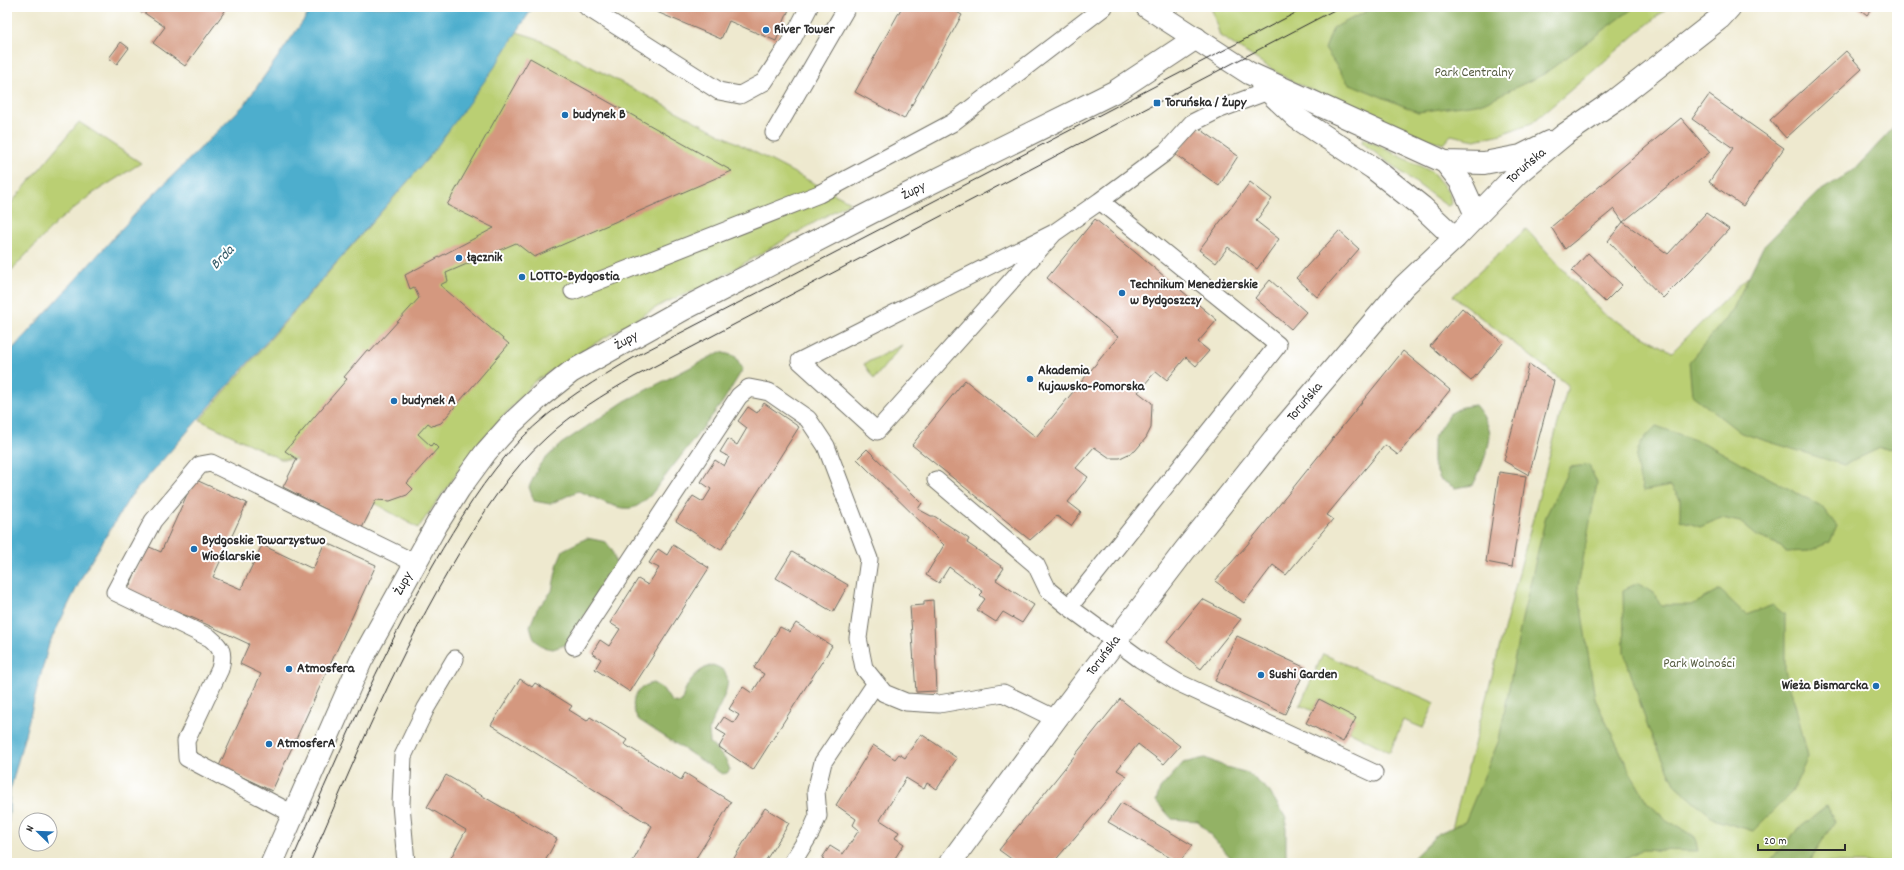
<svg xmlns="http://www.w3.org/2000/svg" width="1904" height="870" viewBox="0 0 1904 870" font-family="Dekko,sans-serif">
	<rect width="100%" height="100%" fill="#fff"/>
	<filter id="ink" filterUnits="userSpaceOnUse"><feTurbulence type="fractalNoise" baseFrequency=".025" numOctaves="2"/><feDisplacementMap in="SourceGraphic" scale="8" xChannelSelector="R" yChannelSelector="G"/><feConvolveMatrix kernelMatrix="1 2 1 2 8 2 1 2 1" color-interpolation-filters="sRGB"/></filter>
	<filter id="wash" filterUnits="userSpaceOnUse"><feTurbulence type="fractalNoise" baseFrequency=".012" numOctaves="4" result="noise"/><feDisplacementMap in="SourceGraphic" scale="16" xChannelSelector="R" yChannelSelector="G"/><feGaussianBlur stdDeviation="0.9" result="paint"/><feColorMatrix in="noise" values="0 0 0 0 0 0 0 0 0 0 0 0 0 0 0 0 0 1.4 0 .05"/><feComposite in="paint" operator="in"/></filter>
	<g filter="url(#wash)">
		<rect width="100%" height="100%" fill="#eee9cf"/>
		<path fill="#bacf73" stroke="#727d4f" d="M 1211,7 L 1668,7 L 1532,123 L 1501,134 L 1475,140 L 1451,135 L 1443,144 L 1396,128 L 1289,80 L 1220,36 Z
			M 517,32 L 536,38 L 850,202 L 705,286 L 664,303 L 572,357 L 534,382 L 476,447 L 418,528 L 297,459 L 280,459 L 200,420 L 430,156 Z
			M 79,122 L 141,163 L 92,194 L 57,222 L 7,275 L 7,208 Z
			M 1897,129 L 1897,863 L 1443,863 L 1568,385 L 1453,296 L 1526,229 L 1604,314 L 1672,352 Z
			M 1363,138 L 1432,172 L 1449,192 L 1451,203 L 1450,205 L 1447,206 L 1362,143 Z
			M 902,345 L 874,379 L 864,364 Z
			M 1323,654 L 1435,703 L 1423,728 L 1403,720 L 1390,752 L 1349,731 L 1355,718 L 1319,699 L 1313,711 L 1300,705 Z"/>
		<path fill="#93b265" stroke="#5f6e48" d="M 1375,7 L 1635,7 L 1544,74 L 1483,103 L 1418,112 L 1348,83 L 1325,49 L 1333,28 Z
			M 1897,124 L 1897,449 L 1880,448 L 1844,465 L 1741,433 L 1692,395 L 1689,362 L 1732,311 L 1763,247 L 1817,193 L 1854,170 Z
			M 720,352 L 735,356 L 743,369 L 722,403 L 650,496 C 646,499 640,505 635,507 C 619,513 594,496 578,491 L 550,504 L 534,501 L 529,487 L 540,464 L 561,444 L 625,401 Z
			M 1475,405 C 1482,413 1489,424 1490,435 C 1490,447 1479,474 1473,485 L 1455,488 L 1440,479 L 1433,463 L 1433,439 L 1449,414 L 1462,407 Z
			M 1656,426 L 1706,444 L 1821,506 L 1837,526 L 1830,542 L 1809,551 L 1786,552 L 1781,546 L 1757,536 L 1740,522 L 1721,518 L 1700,527 L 1680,520 L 1680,499 L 1671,486 L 1643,491 C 1635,460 1630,451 1656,426 Z
			M 1589,465 L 1597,483 L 1578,587 L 1595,699 L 1631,774 L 1647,802 L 1665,819 L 1695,837 L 1698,851 L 1643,850 L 1618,863 L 1412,863 L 1413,858 L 1439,833 L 1465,822 L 1499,740 L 1522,619 L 1546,516 L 1570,467 Z
			M 587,538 L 606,542 L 612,550 L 616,564 L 598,596 L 565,645 L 553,649 L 542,647 L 534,639 L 530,626 L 537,609 L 552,591 L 558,562 L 563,550 Z
			M 1638,583 L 1654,593 L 1661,605 L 1692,605 L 1720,590 L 1746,615 L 1773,605 L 1785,615 L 1785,671 L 1795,704 L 1808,757 L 1792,792 L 1753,831 L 1716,820 L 1676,786 L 1648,728 L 1624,652 L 1623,590 Z
			M 712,665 C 747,674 712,712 709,731 C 709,734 710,739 710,743 L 726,760 L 730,770 L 727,773 L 722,774 L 713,768 L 639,720 C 627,704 635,687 653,683 L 663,689 L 671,701 L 678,703 L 682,701 C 685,684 695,671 712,665 Z
			M 1205,758 L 1226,767 L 1248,773 L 1269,791 L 1286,818 L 1286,863 L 1232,863 L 1231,858 L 1198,821 L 1172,819 L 1156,801 L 1160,789 L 1183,763 Z
			M 1827,806 L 1835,821 L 1808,863 L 1768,863 L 1797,830 Z"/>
		<path fill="#4eaecd" stroke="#3c6c7c" d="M 313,7 L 533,7 L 494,68 L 430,156 L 130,497 L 85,571 L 49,644 L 10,791 L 7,856 L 7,355 L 145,203 L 244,105 Z"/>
		<g id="blocks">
			<path fill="#d4987f" d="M 133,7 L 224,7 L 225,11 L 185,66 L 153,43 L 165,27 L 143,12 L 142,13 Z
				M 645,7 L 790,7 L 776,41 L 729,21 L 721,39 Z
				M 902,7 L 947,7 L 962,15 L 904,119 L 855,92 Z
				M 1857,7 L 1873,7 L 1867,15 Z
				M 121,42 L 129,48 L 117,64 L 109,58 Z
				M 1846,51 L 1862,69 L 1786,138 L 1770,120 Z
				M 530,58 L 732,171 L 534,257 L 516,243 L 446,273 L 448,281 L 440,285 L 509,344 L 441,423 L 432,426 L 428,423 L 418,434 L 431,446 L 433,443 L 438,448 L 407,483 L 413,489 L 407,495 L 390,501 L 376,500 L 362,528 L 283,487 L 297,459 L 285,451 L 347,379 L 344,377 L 367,350 L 370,352 L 419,298 L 414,287 L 410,289 L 405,275 L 494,228 L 447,205 Z
				M 1709,95 L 1784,148 L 1743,206 L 1709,182 L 1733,148 L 1692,119 Z
				M 1681,118 L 1710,152 L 1623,222 L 1614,209 L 1565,249 L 1551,227 Z
				M 1196,126 L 1238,156 L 1219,186 L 1176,155 Z
				M 1250,182 L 1272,199 L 1256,221 L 1279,239 L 1257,269 L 1228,247 L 1216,263 L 1199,250 Z
				M 1706,213 L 1729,229 L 1691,270 L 1663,298 L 1608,241 L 1623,222 L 1668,254 Z
				M 1095,219 L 1217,320 L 1198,342 L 1209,351 L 1196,366 L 1186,357 L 1167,380 L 1156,371 L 1138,392 L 1152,403 L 1151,428 L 1146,438 L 1135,451 L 1120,458 L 1110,458 L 1094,447 L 1076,468 L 1088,477 L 1068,502 L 1081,512 L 1071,526 L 1057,516 L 1030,540 L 912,445 L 965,380 L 1036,437 L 1118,337 L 1047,278 Z
				M 1339,231 L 1359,249 L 1317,297 L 1296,278 Z
				M 1588,253 L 1622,285 L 1605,302 L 1572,271 Z
				M 1270,280 L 1306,312 L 1291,329 L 1255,298 Z
				M 1462,308 L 1503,343 L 1471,381 L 1430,346 Z
				M 1403,351 L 1450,390 L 1398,455 L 1385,445 L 1327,515 L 1333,519 L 1286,575 L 1273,565 L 1244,603 L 1215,581 L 1247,545 Z
				M 1529,364 L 1554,381 L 1529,475 L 1504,461 Z
				M 764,403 L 799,427 L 721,550 L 676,521 L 693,496 L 703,502 L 711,489 L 701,482 L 715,460 L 724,466 L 729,457 L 720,452 L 728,439 L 737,445 L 747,428 L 738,421 L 748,407 L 757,413 Z
				M 867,449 L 922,503 L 918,509 L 931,516 L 934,516 L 954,529 L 969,539 L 967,543 L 1004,568 L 996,580 L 1034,605 L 1022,623 L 1003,612 L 996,622 L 977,610 L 985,599 L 980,595 L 983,592 L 949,567 L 939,583 L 926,575 L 944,545 L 857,459 Z
				M 1499,472 L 1526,476 L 1512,567 L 1486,562 Z
				M 194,479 L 247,503 L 213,577 L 241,589 L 262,545 L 313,569 L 325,542 L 376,565 L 272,791 L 219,766 L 261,674 L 240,664 L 249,644 L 193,618 L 156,605 L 127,592 L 147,546 L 161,552 Z
				M 673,545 L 709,568 L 630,692 L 595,669 L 601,659 L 592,653 L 600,640 L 609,646 L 620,629 L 610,623 L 638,579 L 648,585 L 659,568 L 649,563 L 658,549 L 667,555 Z
				M 792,552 L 848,585 L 833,612 L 776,578 Z
				M 1202,599 L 1241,619 L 1201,669 L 1167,642 Z
				M 933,600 L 937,691 L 916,692 L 910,606 L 924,605 L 924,601 Z
				M 796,623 L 832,646 L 753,770 L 719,747 L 726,735 L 716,729 L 724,717 L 734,723 L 739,715 L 729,709 L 743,687 L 752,693 L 764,674 L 754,668 L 780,627 L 790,632 Z
				M 1237,636 L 1306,668 L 1285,714 L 1215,681 Z
				M 520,679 L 532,687 L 535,683 L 572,706 L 569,710 L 587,721 L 590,717 L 627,740 L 624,744 L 681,780 L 685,773 L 731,802 L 693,863 L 632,863 L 652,826 L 491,725 Z
				M 1120,699 L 1180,746 L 1164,764 L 1138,744 L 1117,770 L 1127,776 L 1053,863 L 1017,863 L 999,850 Z
				M 1319,699 L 1356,718 L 1343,742 L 1306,723 Z
				M 921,734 L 957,758 L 937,789 L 927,783 L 924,789 L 906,778 L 880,820 L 899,832 L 895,838 L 904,844 L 892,863 L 821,863 L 824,859 L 822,858 L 830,846 L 843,854 L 859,830 L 853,825 L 856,819 L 836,805 L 873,745 L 895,759 L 899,754 L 905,758 Z
				M 446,775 L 557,839 L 544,863 L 448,863 L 466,830 L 427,807 Z
				M 1121,803 L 1192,845 L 1179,863 L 1108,822 Z
				M 765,808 L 789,823 L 782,835 L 764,863 L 731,863 Z"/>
		</g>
	</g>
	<g filter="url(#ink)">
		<use href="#blocks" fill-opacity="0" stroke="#6f6e64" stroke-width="1"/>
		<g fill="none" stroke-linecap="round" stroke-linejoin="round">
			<defs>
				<path id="service" d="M 587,7 L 719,91 L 740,95 L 764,82 L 793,38 L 809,7
					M 774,133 L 847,7
					M 1100,201 L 1166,152 L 1192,123 L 1220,109 L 1268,91 L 1273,83
					M 1054,233 L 877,431 L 800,361 L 1054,233 L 1100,201 L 1278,345 L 1069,607
					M 573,291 L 819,194 L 952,123 L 1104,7
					M 936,480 L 1036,565 L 1048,590 L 1069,607 L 1140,659 L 1177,682 L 1374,773
					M 574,646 L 739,396 L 749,388 L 769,392 L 808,419 L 826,446 L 869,559 L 858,638 L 864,668 L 884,693 L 906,702 L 939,704 L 1003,693 L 1056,719
					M 293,814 L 187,758 L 186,741 L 220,669 C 224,653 222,648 210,638 L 115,592 L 153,521 L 200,465 L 211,463 L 415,563
					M 406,863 L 401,804 L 403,756 L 426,708 L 455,659
					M 792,863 L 811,832 L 818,816 L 816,791 L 823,762 L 876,683"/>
				<g id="minor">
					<path d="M 1147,7 L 1249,73 L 1445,162 L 1484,163 L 1521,156 L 1549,142"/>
					<path d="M 1262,85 L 1297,118 L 1373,168 L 1422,207 L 1455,238"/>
					<path d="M 1445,162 L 1461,182 L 1476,215"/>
					<path id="s1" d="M 272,863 L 361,661 L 437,524 L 459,489 L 486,452 L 511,424 L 542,395 L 571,372 L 684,309 L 872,212 L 1116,91 L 1196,38"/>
				</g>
				<g id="tertiary">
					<path id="s2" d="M 950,863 L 1056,719 L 1185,550 L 1274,439 L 1404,286 L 1455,238 L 1518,173 L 1564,135 L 1615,100 L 1720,18 L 1730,7"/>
				</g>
			</defs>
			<use href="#service" stroke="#6f6e64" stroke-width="19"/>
			<use href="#minor" stroke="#6f6e64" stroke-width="24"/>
			<use href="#tertiary" stroke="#6f6e64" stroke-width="24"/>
			<use href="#service" stroke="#fff" stroke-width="17"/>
			<use href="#minor" stroke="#fff" stroke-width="22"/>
			<use href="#tertiary" stroke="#fff" stroke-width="22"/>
			<path stroke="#2b2b2b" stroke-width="1" d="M 291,863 C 335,762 378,661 433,565 C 458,522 485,477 520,440 C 555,404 597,379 640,354 L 1307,7
				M 310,863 C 355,758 399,653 458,555 C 483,513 510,470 547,437 C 573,413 603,395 634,377 L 1340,7"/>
		</g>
	</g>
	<g fill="#1f6fb2" stroke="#fff" stroke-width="1.5">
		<circle cx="766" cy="30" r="4"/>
		<rect x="1153" y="99" width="8" height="8" rx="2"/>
		<circle cx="565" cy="115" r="4"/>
		<circle cx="459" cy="258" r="4"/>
		<circle cx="522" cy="277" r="4"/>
		<circle cx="1122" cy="293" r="4"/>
		<circle cx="1030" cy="379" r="4"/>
		<circle cx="394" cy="401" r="4"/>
		<circle cx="194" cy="549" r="4"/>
		<circle cx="289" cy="669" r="4"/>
		<circle cx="1261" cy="675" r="4"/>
		<circle cx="1876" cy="686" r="4"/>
		<circle cx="269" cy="744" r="4"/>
	</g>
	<g text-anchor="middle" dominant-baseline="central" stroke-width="4" stroke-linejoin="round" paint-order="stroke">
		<g font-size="14" font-weight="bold" fill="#2b2b2b" stroke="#fff" text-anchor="start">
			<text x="774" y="30">River Tower</text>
			<text x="1165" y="103">Toruńska / Żupy</text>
			<text x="573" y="115">budynek B</text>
			<text x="467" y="258">łącznik</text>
			<text x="530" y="277">LOTTO-Bydgostia</text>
			<text x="1130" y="285">Technikum Menedżerskie<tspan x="1130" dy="16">w Bydgoszczy</tspan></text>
			<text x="1038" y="371">Akademia<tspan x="1038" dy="16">Kujawsko-Pomorska</tspan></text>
			<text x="402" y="401">budynek A</text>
			<text x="202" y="541">Bydgoskie Towarzystwo<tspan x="202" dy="16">Wioślarskie</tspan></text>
			<text x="297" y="669">Atmosfera</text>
			<text x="1269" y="675">Sushi Garden</text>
			<text x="1868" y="686" text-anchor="end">Wieża Bismarcka</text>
			<text x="277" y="744">AtmosferA</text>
		</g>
		<g font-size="14" fill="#565c41" stroke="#fff">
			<text x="1474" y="73">Park Centralny</text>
			<text x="1699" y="664">Park Wolności</text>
		</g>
		<g font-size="14" fill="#2b2b2b" stroke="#fff">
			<text stroke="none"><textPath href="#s2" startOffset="906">Toruńska</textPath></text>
			<text stroke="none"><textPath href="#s1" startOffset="969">Żupy</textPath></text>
			<text stroke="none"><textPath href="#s1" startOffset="645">Żupy</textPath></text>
			<text stroke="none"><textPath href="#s2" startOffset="582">Toruńska</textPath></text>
			<text stroke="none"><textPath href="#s1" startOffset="309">Żupy</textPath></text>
			<text stroke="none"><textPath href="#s2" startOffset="258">Toruńska</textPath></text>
		</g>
		<g font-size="15" font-style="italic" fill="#395f6c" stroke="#fff">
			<text transform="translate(223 258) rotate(-46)">Brda</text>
		</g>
	</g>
	<rect width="1904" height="870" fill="none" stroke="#fff" stroke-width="24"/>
	<g transform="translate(38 832) rotate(293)"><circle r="19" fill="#ffffff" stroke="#aaaaaa"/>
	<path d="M0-3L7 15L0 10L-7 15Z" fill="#1f6fb2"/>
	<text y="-6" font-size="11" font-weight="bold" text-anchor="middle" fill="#2b2b2b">N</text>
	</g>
	<path d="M1758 844v6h87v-6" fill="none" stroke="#2b2b2b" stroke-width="2"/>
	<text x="1764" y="844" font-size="12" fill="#2b2b2b" stroke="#ffffff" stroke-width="3" paint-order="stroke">20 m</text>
</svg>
